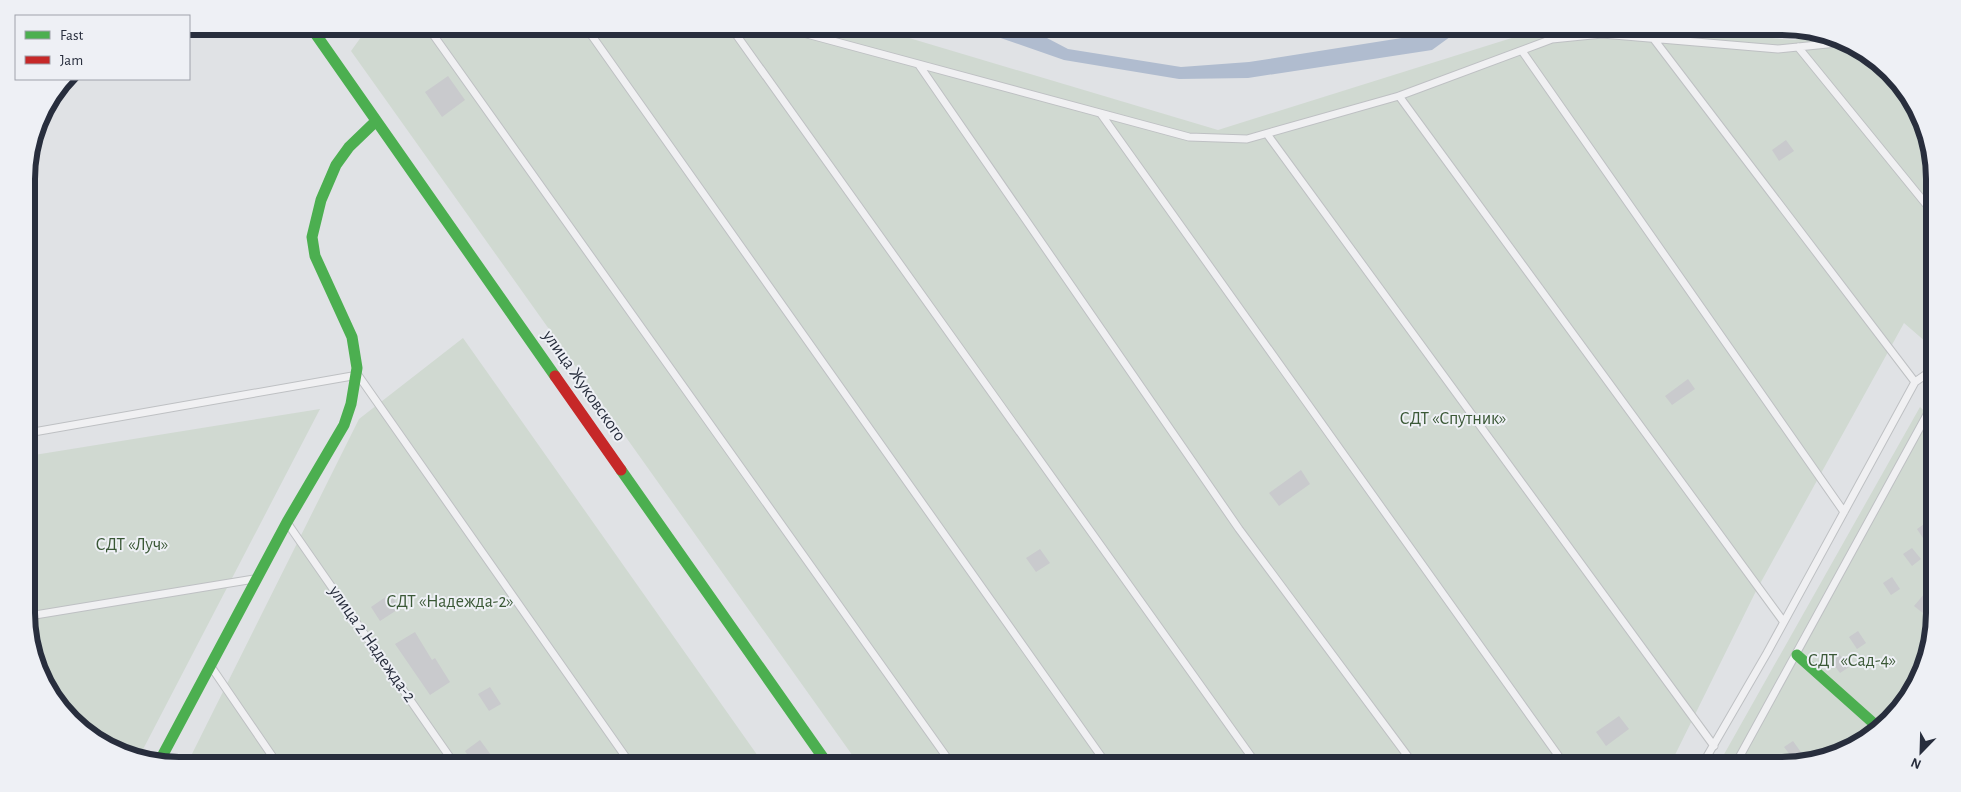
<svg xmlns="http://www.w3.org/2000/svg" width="1961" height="792" viewBox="0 0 1961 792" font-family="'Alegreya Sans',sans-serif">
	<rect width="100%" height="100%" fill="#e0e2e5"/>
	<path fill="#d0d9d1" d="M 369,26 L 869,26 L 1218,130 L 1550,26 L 1631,26 L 1794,40 L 1822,33 L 1831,34 L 1867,52 L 1903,86 L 1933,159 L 1934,349 L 1904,323 L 1756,591 L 1670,765 L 860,766 L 351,51 Z
		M 1793,28 L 1819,32 L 1796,36 Z
		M 463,338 L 765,766 L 186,766 L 359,419 Z
		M 1920,407 L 1934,420 L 1935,613 L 1927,662 L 1903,706 L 1875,734 L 1831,758 L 1791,765 L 1718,765 Z
		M 320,409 L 138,759 L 130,758 L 64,713 L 29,642 L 28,456 Z"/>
	<path fill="#b0bccf" d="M 966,26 L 1024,26 L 1068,49 L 1181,67 L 1249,62 L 1427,34 L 1446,26 L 1465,26 L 1432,50 L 1248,78 L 1179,79 L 1064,60 Z"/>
	<path fill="#c9cacd" d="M 448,76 L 465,100 L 442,117 L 425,92 Z
		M 1786,140 L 1794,151 L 1779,161 L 1772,150 Z
		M 1688,379 L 1695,389 L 1672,405 L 1665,396 Z
		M 1301,470 L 1310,484 L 1279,506 L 1269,493 Z
		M 1934,517 L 1935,535 L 1925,541 L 1917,529 Z
		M 1912,548 L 1921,559 L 1912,566 L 1903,554 Z
		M 1040,549 L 1050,563 L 1036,572 L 1026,558 Z
		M 1892,577 L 1900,589 L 1891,595 L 1883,583 Z
		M 1935,581 L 1935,600 L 1924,614 L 1914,606 Z
		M 390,594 L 400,608 L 380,621 L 371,607 Z
		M 1858,631 L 1866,643 L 1857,649 L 1849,637 Z
		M 415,632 L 432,660 L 435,658 L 450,682 L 430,695 L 395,644 Z
		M 1840,655 L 1849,667 L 1840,673 L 1831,661 Z
		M 490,687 L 501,704 L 489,711 L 478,694 Z
		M 1619,716 L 1629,729 L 1606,746 L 1596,732 Z
		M 480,740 L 494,759 L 484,766 L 475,766 L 465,751 Z
		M 1793,741 L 1808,762 L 1797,764 L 1784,747 Z"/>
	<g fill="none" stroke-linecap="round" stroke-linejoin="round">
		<defs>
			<path id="lane" d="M 427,26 L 953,766
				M 585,26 L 1108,766
				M 730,26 L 1258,766
				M 789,26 L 807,34 L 1189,137 L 1247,139 L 1399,96 L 1552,39 L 1602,34 L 1778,49 L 1847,42
				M 1653,38 L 1915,382
				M 1798,47 L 1934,214
				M 1522,51 L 1844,512
				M 919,65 L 1239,529 L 1415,766
				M 1399,96 L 1783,621
				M 1101,114 L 1565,765
				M 1267,134 L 1714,746
				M 28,433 L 358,375 L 632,766
				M 288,524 L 456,766
				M 29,616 L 254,579
				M 212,668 L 279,766
				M 1702,765 L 1767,653 L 1915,382 L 1934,369
				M 1735,765 L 1929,411 L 1934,409"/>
		</defs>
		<use href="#lane" stroke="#bec0c3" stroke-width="9"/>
		<use href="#lane" stroke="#f0f0f2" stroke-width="7"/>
		<path stroke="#4caf50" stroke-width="11" d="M 310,26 L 555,376
			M 621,470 L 829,766
			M 1797,655 L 1880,729
			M 159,762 L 287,522 L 344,425 L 351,404 L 357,368 L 352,337 L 315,256 L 312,237 L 321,200 L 336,165 L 349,147 L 376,121"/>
		<path stroke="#c62828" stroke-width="11" d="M 555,376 L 621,470"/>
	</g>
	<g text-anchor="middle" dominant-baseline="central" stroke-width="4" stroke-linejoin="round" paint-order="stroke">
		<g font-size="18" fill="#282e3d" stroke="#eef0f5">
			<text transform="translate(584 386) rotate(55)">улица Жуковского</text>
			<text transform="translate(372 644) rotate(55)">улица 2 Надежда-2</text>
		</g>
		<g font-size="18" fill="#3a5836" stroke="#eef0f5">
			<text x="1453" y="419">СДТ «Спутник»</text>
			<text x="132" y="545">СДТ «Луч»</text>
			<text x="450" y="602">СДТ «Надежда-2»</text>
			<text x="1852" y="661">СДТ «Сад-4»</text>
		</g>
	</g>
	<path d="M0 0H1961V792H0ZM179 35H1782A144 144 0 0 1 1926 179V613A144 144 0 0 1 1782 757H179A144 144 0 0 1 35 613V179A144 144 0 0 1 179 35Z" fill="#eef0f5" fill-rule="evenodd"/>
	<path fill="none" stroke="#282e3d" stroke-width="6" d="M179 35H1782A144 144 0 0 1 1926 179V613A144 144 0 0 1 1782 757H179A144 144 0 0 1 35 613V179A144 144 0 0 1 179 35Z"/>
	<rect x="15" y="15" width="175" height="65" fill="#eef0f5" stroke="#9fa2ab"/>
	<rect x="25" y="31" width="25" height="8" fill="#4caf50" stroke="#9fa2ab"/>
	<text x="60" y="40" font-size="15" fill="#282e3d">Fast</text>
	<rect x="25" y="56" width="25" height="8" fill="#c62828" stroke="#9fa2ab"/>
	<text x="60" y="65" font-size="15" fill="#282e3d">Jam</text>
	<g transform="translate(1921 752) rotate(203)" stroke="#eef0f5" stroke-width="4" paint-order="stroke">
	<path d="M0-4L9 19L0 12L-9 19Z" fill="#282e3d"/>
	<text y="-8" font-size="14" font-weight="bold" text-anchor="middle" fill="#282e3d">N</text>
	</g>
</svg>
